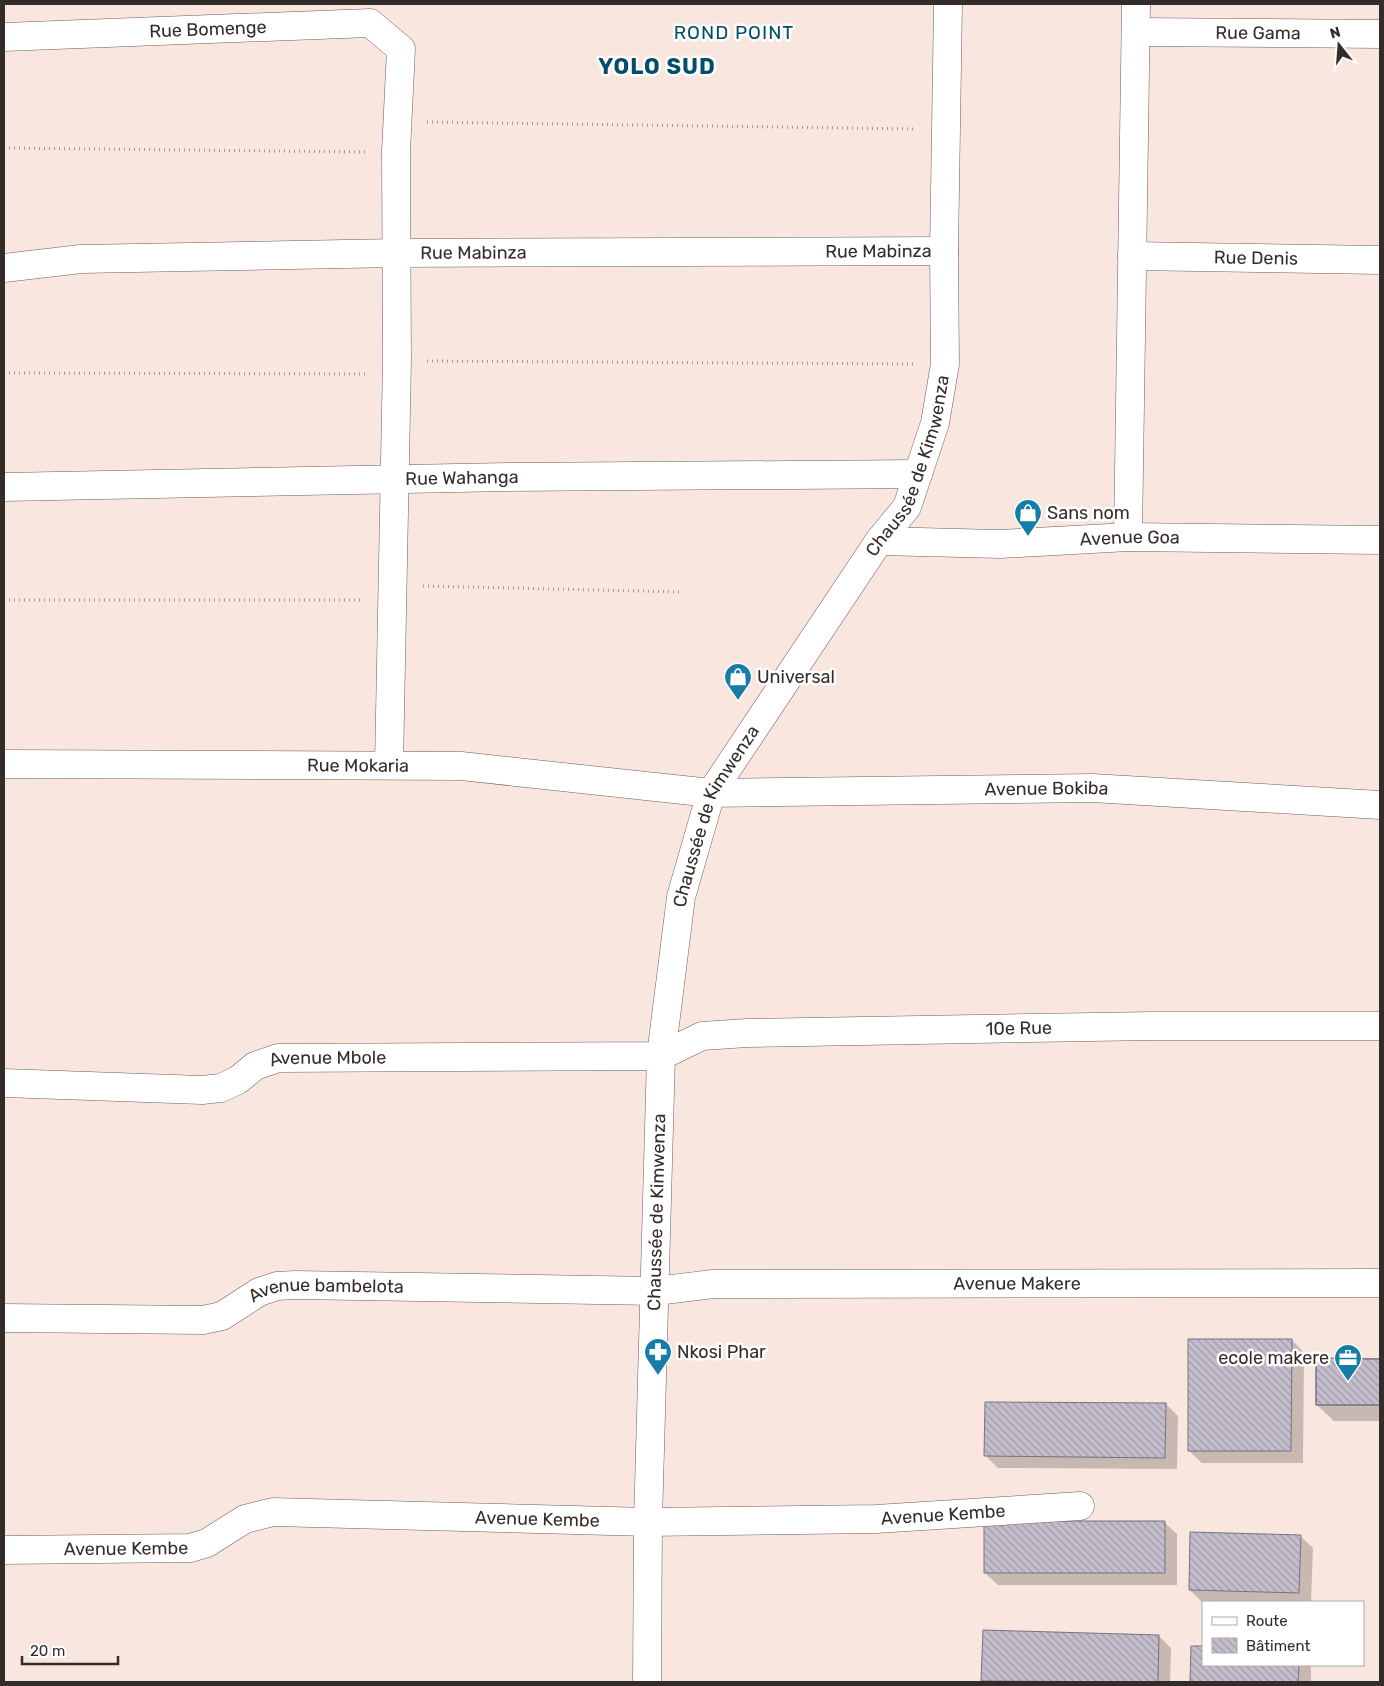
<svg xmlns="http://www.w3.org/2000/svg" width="1384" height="1686" viewBox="0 0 1384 1686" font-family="Rubik,sans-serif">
	<defs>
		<pattern id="building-back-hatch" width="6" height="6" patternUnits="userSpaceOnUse" patternTransform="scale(1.25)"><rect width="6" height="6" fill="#c4bdcc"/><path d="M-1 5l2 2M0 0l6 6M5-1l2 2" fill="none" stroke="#a09aa6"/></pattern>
	</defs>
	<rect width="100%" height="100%" fill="#f9e6df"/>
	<path fill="#0003" d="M 1292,1340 L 1304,1353 L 1303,1463 L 1202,1463 L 1189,1451 Z
		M 1318,1360 L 1380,1360 L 1380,1421 L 1334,1421 L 1317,1405 Z
		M 1166,1404 L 1178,1416 L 1177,1469 L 998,1468 L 986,1456 Z
		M 1164,1522 L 1177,1534 L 1177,1585 L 998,1585 L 985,1573 Z
		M 1300,1536 L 1313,1548 L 1311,1602 L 1202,1602 L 1190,1590 Z
		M 1159,1636 L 1171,1648 L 1170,1682 L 984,1682 L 982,1680 Z
		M 1192,1647 L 1203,1665 L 1311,1665 L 1311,1682 L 1191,1682 Z"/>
	<path fill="url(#building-back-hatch)" stroke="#78727f" d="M 1188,1339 L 1292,1339 L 1291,1451 L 1188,1451 Z
		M 1316,1358 L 1380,1359 L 1380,1405 L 1316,1405 Z
		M 1316,1358 L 1380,1359 L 1380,1405 L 1316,1405 Z
		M 985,1402 L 1166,1403 L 1165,1458 L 984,1456 Z
		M 984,1521 L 1165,1521 L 1165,1573 L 984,1573 Z
		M 1190,1532 L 1301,1535 L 1299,1593 L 1189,1590 Z
		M 983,1630 L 1159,1635 L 1158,1682 L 981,1681 Z
		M 1191,1646 L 1203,1646 L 1203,1665 L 1299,1665 L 1298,1682 L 1190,1682 Z"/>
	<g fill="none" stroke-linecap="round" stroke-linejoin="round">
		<defs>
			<g id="street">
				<path id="s1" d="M 1137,32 L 1380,34"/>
				<path id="s2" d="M 4,37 L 370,23 L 401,49 L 396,152 L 397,360 L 389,765"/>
				<path id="s3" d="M 1132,256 L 1380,260"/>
				<path id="s4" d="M 4,268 L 81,259 L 396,253 L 944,251"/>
				<path id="s5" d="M 4,487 L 507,477 L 918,474"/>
				<path d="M 1128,537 L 1136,4"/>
				<path id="s6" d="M 879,541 L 1000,544 L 1128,537 L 1380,540"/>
				<path id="s7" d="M 4,764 L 461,766 L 711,793 L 1092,788 L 1380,805"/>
				<path id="s8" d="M 4,1083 L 202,1090 L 221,1088 L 238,1080 L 255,1066 L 278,1058 L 661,1056 L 702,1036 L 747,1033 L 1153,1026 L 1380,1026"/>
				<path id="s9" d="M 4,1318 L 203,1320 L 222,1316 L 259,1292 L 277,1286 L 295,1285 L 656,1291 L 713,1284 L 1380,1283"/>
				<path id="s10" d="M 4,1550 L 190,1548 L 207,1543 L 245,1519 L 273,1512 L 648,1522 L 876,1519 L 1080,1506"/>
				<path id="s11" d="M 647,1682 L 648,1522 L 661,1056 L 681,897 L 711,793 L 879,541 L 907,507 L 935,423 L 945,364 L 944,251 L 948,4"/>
			</g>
		</defs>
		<use href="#street" stroke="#6d5e58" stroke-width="29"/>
		<path stroke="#a2948f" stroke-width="3" stroke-dasharray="1 4" stroke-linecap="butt" d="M 427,122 L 916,129
			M 4,148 L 366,152
			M 427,361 L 914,364
			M 4,373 L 366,374
			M 423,586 L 683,592
			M 4,600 L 363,600"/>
		<use href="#street" stroke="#fff" stroke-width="28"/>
	</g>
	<defs>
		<symbol id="shop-pin" viewBox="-11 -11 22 30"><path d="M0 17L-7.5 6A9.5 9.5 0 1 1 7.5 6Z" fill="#157da7" stroke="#fff"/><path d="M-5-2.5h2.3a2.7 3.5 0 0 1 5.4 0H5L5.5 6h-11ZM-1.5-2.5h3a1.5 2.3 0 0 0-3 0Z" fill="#fff"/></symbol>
		<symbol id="pharmacy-pin" viewBox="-11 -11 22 30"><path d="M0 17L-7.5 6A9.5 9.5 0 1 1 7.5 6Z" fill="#157da7" stroke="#fff"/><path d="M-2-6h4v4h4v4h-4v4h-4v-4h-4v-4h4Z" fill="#fff"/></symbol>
		<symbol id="office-pin" viewBox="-11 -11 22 30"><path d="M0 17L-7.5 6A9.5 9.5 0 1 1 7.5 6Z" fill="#157da7" stroke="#fff"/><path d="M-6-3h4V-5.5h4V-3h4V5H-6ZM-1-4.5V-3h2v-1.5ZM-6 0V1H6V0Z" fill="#fff"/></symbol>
	</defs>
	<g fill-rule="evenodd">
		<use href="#shop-pin" x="1012" y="497" width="32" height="43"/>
		<use href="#shop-pin" x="722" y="661" width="32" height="43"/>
		<use href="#pharmacy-pin" x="642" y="1336" width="32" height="43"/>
		<use href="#office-pin" x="1332" y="1342" width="32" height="43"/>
	</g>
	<g text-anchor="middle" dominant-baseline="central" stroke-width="5" stroke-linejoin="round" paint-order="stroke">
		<g font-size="18" fill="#332c29" stroke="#fff">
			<text stroke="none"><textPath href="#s2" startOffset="204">Rue Bomenge</textPath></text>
			<text stroke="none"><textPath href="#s1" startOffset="121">Rue Gama</textPath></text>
			<text stroke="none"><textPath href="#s4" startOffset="875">Rue Mabinza</textPath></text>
			<text stroke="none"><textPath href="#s4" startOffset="470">Rue Mabinza</textPath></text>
			<text stroke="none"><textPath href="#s3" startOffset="124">Rue Denis</textPath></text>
			<text stroke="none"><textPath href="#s11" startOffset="1280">Chaussée de Kimwenza</textPath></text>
			<text stroke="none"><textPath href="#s5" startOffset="458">Rue Wahanga</textPath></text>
			<text stroke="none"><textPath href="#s6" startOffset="251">Avenue Goa</textPath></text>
			<text stroke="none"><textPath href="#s7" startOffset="354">Rue Mokaria</textPath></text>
			<text stroke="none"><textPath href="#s7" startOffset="1044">Avenue Bokiba</textPath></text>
			<text stroke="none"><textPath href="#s11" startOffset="875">Chaussée de Kimwenza</textPath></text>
			<text stroke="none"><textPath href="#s8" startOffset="1028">10e Rue</textPath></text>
			<text stroke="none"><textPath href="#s8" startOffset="332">Avenue Mbole</textPath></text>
			<text stroke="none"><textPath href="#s11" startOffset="470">Chaussée de Kimwenza</textPath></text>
			<text stroke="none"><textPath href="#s9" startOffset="1022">Avenue Makere</textPath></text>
			<text stroke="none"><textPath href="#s9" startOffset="330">Avenue bambelota</textPath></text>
			<text stroke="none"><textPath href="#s10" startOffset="948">Avenue Kembe</textPath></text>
			<text stroke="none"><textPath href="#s10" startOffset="542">Avenue Kembe</textPath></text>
			<text stroke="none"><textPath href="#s10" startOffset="122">Avenue Kembe</textPath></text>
		</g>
		<g font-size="18" fill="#332c29" stroke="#fff" text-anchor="start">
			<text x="1047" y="513">Sans nom</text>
			<text x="757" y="677">Universal</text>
			<text x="677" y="1352">Nkosi Phar</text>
			<text x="1329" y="1358" text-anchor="end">ecole makere</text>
		</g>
		<g font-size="19" letter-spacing="1" fill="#024d6a" stroke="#fff">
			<text x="734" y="32">ROND POINT</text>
		</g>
		<g font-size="22" font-weight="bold" letter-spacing="1" fill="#024d6a" stroke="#fff">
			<text x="657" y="66">YOLO SUD</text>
		</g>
	</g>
	<rect width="1384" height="1686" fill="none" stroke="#332c29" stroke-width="10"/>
	<rect x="1202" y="1601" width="162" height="65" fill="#ffffff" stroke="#adaba9"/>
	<rect x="1212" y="1617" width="25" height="8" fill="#ffffff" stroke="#adaba9"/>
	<text x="1246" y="1626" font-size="15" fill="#332c29">Route</text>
	<rect x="1212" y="1638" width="25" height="15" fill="url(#building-back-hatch)" stroke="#adaba9"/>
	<text x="1246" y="1651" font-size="15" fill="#332c29">Bâtiment</text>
	<g transform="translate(1339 45) rotate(343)" stroke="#ffffff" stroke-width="4" paint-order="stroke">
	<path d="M0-4L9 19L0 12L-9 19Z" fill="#332c29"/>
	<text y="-8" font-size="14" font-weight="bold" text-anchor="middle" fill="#332c29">N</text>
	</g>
	<path d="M22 1656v8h96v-8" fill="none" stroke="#332c29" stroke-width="2.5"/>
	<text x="30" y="1656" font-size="15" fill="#332c29" stroke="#ffffff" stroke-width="4" paint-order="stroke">20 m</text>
</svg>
